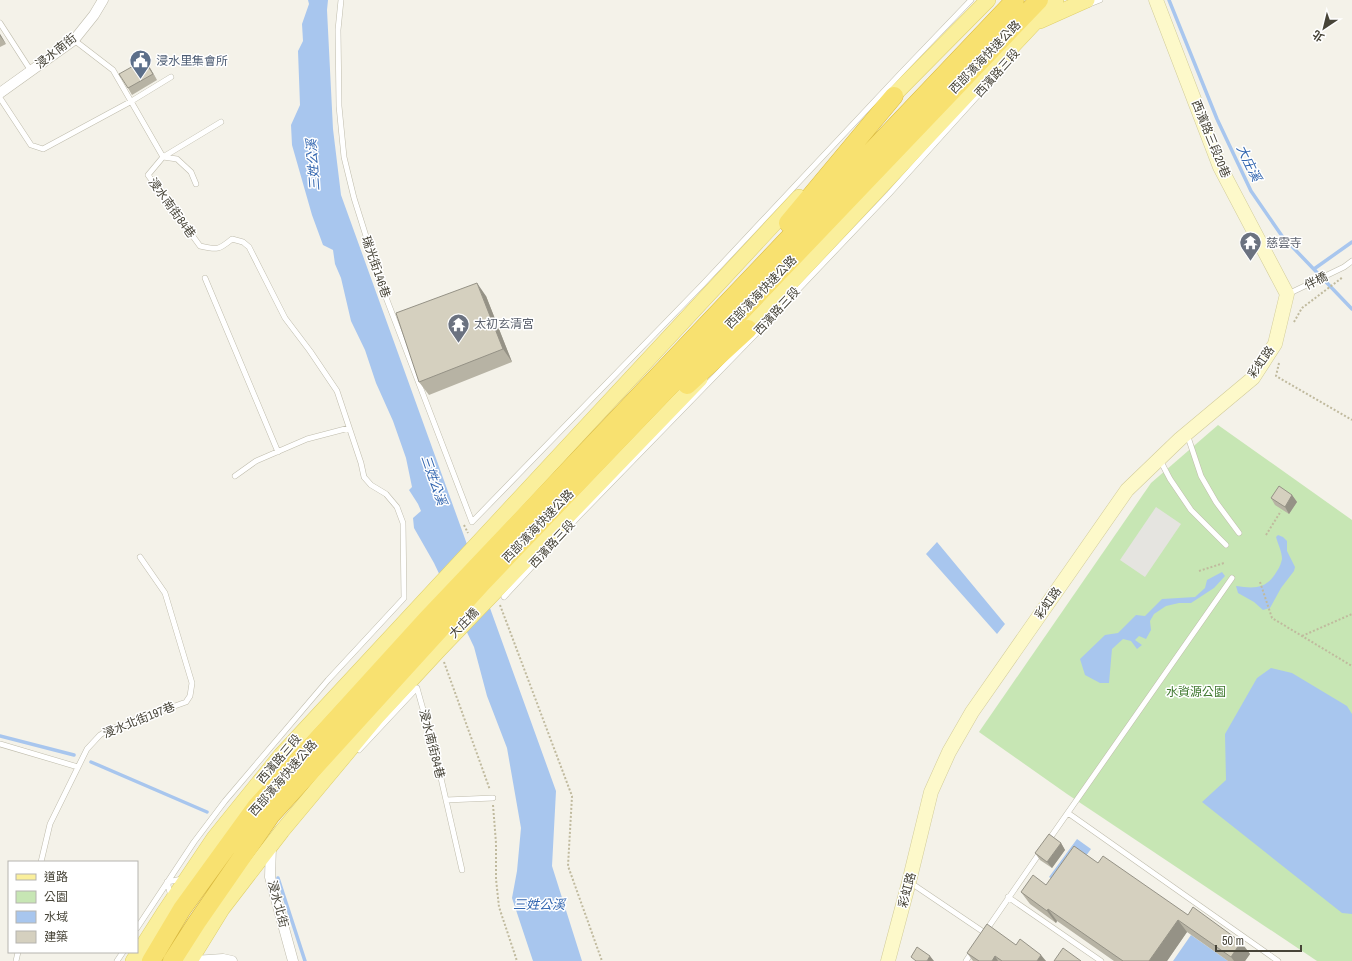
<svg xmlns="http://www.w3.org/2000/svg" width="1352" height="961" viewBox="0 0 1352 961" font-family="'Archivo Narrow','Noto Sans TC',sans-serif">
	<rect width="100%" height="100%" fill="#f4f2e9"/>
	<path fill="#c7e6b4" d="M 1218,425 L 1352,520 L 1352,961 L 1317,961 L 1067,794 L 979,732 L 1151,483 Z"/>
	<path fill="#e5e4e0" d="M 1156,507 L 1181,524 L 1145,577 L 1120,560 Z"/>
	<path fill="#a8c6ee" d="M 308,0 L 328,0 L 327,10 L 333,129 L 341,195 L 556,791 L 552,866 L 582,961 L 533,961 L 512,898 L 517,871 L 521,828 L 507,748 L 487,696 L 474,647 L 434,563 L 414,528 L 413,518 L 421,511 L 418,504 L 409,490 L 412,487 L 406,458 L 393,421 L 376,383 L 365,350 L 351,321 L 341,278 L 335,264 L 333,250 L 323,245 L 312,215 L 292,145 L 291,125 L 300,105 L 298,51 L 303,41 L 302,24 L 309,4 Z
		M 1278,535 L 1283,537 L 1287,541 L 1287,551 L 1295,567 L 1294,571 L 1281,588 L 1270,608 L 1263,610 L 1254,602 L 1238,593 L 1236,586 C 1255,589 1267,589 1277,571 C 1280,567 1281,563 1282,559 C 1282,552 1278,544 1276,537 Z
		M 937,542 L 1005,624 L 997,634 L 926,554 Z
		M 1222,572 L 1225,576 L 1214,588 L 1191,603 L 1179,603 L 1166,606 L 1154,614 L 1150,621 L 1151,630 L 1146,639 L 1139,636 L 1135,640 L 1142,645 L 1137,649 L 1131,641 L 1123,639 L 1112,649 L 1109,683 L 1100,683 L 1085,675 L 1080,659 L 1105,635 L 1118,633 L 1136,615 L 1145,616 L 1162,599 L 1195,597 L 1205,588 L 1207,580 Z
		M 1271,668 L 1292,673 L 1347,706 L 1352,714 L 1352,914 L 1342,913 L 1202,802 L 1226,780 L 1225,734 L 1257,678 Z
		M 1077,839 L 1091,849 L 1063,887 L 1049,877 Z
		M 1191,935 L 1228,961 L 1173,961 Z"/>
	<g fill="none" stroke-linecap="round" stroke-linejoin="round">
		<path stroke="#a8c6ee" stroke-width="3.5" d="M 1169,0 L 1217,119 L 1251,191 L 1282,236 L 1352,309
			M 1314,269 L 1352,242
			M 0,736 L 74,755
			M 91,762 L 207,812
			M 278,878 L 305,961"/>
		<defs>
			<path id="lane" d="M 341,0 L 338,30 L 339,106 L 344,157 L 354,198 L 382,287 L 472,522 L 703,284 L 901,73 L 971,0
				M 1087,5 L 1100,0
				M 0,23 L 31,71
				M 74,40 L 113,70 L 163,157 L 148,175 L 200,246 C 217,250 219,250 232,239 L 243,242 L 249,247 L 285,318 L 310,351 L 337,391 L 361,463 L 364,477 L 371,485 L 386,494 L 397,507 L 403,523 L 404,598 L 328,680 L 225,801 L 194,842 L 137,928
				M 0,98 L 31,145 L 43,149 L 130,102 L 171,77
				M 163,157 L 221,122
				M 163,157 L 177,159 L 191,172 L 196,184
				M 205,278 L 278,452
				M 1288,294 L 1344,267 L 1352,261
				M 1187,434 L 1201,476 L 1216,502 L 1239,533
				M 1160,460 L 1170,479 L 1191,510 L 1226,545
				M 235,476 L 256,461 L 307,439 L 349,428
				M 504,597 L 578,517 L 756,334 L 889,194 L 1000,71
				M 417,688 L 435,752 L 462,870
				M 0,744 L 78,767
				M 359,750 L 417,688
				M 446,800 L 493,798
				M 1068,813 L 1278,961
				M 1048,841 L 1232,578
				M 41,862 L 50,824 L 87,749 L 100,735 L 108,730 L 186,702 L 190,696 L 192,683 L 165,593 L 140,557
				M 911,883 L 985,933
				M 171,896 L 167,882 L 182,879
				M 1008,897 L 1101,961
				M 985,932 L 1041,851
				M 16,961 L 18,952
				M 117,961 L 123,952
				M 966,961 L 972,952"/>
			<path id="street" d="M 0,93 L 74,40 L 94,15 L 103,0
				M 271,846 L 270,877 L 293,961
				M 194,961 L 223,959 L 232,961"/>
			<path id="secondary" d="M 888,961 L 909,882 L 931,792 L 949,752 L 972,712 L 1127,490 L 1180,439 L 1253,378 L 1275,344 L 1287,294 L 1220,167 L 1156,0"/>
			<path id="primary" d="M 1040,21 L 1087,0
				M 886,103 L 988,0
				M 740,337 L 1056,0
				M 133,961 L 163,914 L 214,838 L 281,755 L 799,197
				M 190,961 L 222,909 L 282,831 L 377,717 L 439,650 L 700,379"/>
			<path id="highway" d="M 788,223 L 894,96
				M 687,385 L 748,329
				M 151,961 L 182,909 L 256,807 L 427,619 L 1015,0
				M 172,961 L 197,922 L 271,815 L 483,582 L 1039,0"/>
		</defs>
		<use href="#lane" stroke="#bfbcac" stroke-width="6"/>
		<use href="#street" stroke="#bfbcac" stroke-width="11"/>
		<use href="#secondary" stroke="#d2cc9a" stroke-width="15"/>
		<use href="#primary" stroke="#dfd06b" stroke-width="16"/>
		<use href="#highway" stroke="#d8b83f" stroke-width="19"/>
		<path stroke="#c0ba9e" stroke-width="2" stroke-dasharray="2 2" stroke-linecap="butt" d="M 1294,322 L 1302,308 L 1343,277
			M 1279,363 L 1276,376 L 1352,420
			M 464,525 L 468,533
			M 1266,535 L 1281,511
			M 1199,571 L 1224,563
			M 1260,582 L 1272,618 L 1352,666
			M 500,605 L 572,796 L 568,866 L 602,961
			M 1302,636 L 1352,614
			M 444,662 L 490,790
			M 493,805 L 496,843 L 496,879 L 499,907 L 517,961"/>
		<use href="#lane" stroke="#fff" stroke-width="5"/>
		<use href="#street" stroke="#fff" stroke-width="10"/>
		<use href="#secondary" stroke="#fdf9ca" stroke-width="14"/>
		<use href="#primary" stroke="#faef9c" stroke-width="15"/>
		<use href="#highway" stroke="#f8e170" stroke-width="18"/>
	</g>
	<path fill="#b7b3a4" d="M 0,34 L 6,44 L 0,47 Z
		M 144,60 L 157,80 L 132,95 L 128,88 Z
		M 486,296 L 512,362 L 429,395 L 419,382 Z
		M 1292,495 L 1297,502 L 1289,514 L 1275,505 L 1271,498 Z
		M 1061,843 L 1065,850 L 1052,868 L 1040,860 L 1035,853 Z
		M 1098,863 L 1188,915 L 1241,942 L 1250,954 L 1245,961 L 1228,961 L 1187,932 L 1167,961 L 1114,961 L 1057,921 L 1056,923 L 1030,904 L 1021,892 L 1046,885 Z
		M 1016,945 L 1046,961 L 973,961 L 967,953 Z"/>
	<path fill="#959286" d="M 0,34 L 6,44 L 0,36 Z
		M 144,60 L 149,66 L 157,80 L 153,74 Z
		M 477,283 L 486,296 L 512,362 L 503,349 Z
		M 1292,495 L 1297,502 L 1289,514 L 1285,507 Z
		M 1061,843 L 1065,850 L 1052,868 L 1047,862 Z
		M 1048,909 L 1057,921 L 1056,923 L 1047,911 Z
		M 1178,920 L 1187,932 L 1167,961 L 1149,961 Z
		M 1241,942 L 1250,954 L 1245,961 L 1234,961 L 1231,957 Z
		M 1041,955 L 1046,961 L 1037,961 Z
		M 930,956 L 934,961 L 927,961 Z
		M 995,956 L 998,961 L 992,961 Z"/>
	<path fill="#d5d0bf" stroke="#959286" d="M 144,60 L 153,74 L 128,88 L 119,74 Z
		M 477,283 L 503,349 L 419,382 L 396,313 Z
		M 1279,486 L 1292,495 L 1285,507 L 1271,498 Z
		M 1049,834 L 1061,843 L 1047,862 L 1035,853 Z
		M 1074,846 L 1098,863 L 1103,856 L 1188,915 L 1193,907 L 1241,942 L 1231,957 L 1178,920 L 1149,961 L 1123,961 L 1048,909 L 1047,911 L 1021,892 L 1033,875 L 1046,885 Z
		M 987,924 L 1016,945 L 1020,939 L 1041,955 L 1037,961 L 1002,961 L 995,956 L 992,961 L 979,961 L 967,953 Z
		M 917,947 L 930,956 L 927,961 L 916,961 L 911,957 Z
		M 1063,948 L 1081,961 L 1054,961 Z"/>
	<defs>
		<symbol id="civic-pin" viewBox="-11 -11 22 30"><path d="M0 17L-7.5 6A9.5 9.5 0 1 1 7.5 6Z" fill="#5c6f8a" stroke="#fff"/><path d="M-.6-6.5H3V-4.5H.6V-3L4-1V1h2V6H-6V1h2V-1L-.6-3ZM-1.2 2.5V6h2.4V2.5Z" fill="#fff"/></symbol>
		<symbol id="temple-pin" viewBox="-11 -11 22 30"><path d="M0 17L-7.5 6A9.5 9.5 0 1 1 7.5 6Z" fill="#6b7280" stroke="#fff"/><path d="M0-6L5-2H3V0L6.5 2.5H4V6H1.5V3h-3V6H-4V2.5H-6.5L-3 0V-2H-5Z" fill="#fff"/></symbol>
	</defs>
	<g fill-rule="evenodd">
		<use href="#civic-pin" x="128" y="48" width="25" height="34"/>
		<use href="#temple-pin" x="1238" y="230" width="25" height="34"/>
		<use href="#temple-pin" x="446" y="312" width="25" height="34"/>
	</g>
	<g text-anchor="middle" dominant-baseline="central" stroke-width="3" stroke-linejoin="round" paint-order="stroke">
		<g font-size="12" fill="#474438" stroke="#fff">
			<text transform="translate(56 51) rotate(-38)">浸水南街</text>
			<text transform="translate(985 57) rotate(-46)">西部濱海快速公路</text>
			<text transform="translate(997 73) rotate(-48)">西濱路三段</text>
			<text transform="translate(1211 139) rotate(68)">西濱路三段20巷</text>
			<text transform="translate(172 208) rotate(54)">浸水南街84巷</text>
			<text transform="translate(376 267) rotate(71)">瑞光街146巷</text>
			<text transform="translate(1316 281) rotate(-26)">伴橋</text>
			<text transform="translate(761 292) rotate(-46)">西部濱海快速公路</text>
			<text transform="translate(777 311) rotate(-47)">西濱路三段</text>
			<text transform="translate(1261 362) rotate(-55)">彩虹路</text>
			<text transform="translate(538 526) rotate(-46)">西部濱海快速公路</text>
			<text transform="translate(552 544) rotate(-47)">西濱路三段</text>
			<text transform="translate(1048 603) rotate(-55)">彩虹路</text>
			<text transform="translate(464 623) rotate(-46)">大庄橋</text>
			<text transform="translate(139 720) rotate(-22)">浸水北街197巷</text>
			<text transform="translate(432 744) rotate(76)">浸水南街84巷</text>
			<text transform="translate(279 759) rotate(-50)">西濱路三段</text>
			<text transform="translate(283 778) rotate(-49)">西部濱海快速公路</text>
			<text transform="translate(907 890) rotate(-75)">彩虹路</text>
			<text transform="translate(278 904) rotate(75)">浸水北街</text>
		</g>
		<g font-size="12" fill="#4e5e75" stroke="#fff" text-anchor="start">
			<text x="156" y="61">浸水里集會所</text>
		</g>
		<g font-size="12" fill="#5b616d" stroke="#fff" text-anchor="start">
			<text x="1266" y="243">慈雲寺</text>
			<text x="474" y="324">太初玄清宮</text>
		</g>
		<g font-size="12" fill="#3d772c" stroke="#fff">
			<text x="1196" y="692">水資源公園</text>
		</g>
		<g font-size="13" font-style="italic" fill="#3467b0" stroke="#fff">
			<text transform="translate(1249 163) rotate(64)">大庄溪</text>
			<text transform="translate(313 165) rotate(-94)">三姓公溪</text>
			<text transform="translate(434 480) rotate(71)">三姓公溪</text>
			<text x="539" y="904">三姓公溪</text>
		</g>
	</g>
	<rect x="8" y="861" width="130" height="92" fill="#ffffff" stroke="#b5b4af"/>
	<rect x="16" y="874" width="20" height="6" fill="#faef9c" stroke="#b5b4af"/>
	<text x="44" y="881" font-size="12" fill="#474438">道路</text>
	<rect x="16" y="891" width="20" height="12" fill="#c7e6b4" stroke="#b5b4af"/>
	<text x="44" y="901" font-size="12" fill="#474438">公園</text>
	<rect x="16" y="911" width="20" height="12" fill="#a8c6ee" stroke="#b5b4af"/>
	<text x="44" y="921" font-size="12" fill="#474438">水域</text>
	<rect x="16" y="931" width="20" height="12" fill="#d5d0bf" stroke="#b5b4af"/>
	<text x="44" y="941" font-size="12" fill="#474438">建築</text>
	<g transform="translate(1324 28) rotate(215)" stroke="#ffffff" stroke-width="3" paint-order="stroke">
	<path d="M0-3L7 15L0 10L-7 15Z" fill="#474438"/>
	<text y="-6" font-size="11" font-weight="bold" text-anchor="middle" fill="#474438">北</text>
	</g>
	<path d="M1216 945v6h85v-6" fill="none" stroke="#474438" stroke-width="2"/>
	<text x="1222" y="945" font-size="12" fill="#474438" stroke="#ffffff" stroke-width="3" paint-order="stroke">50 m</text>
</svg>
